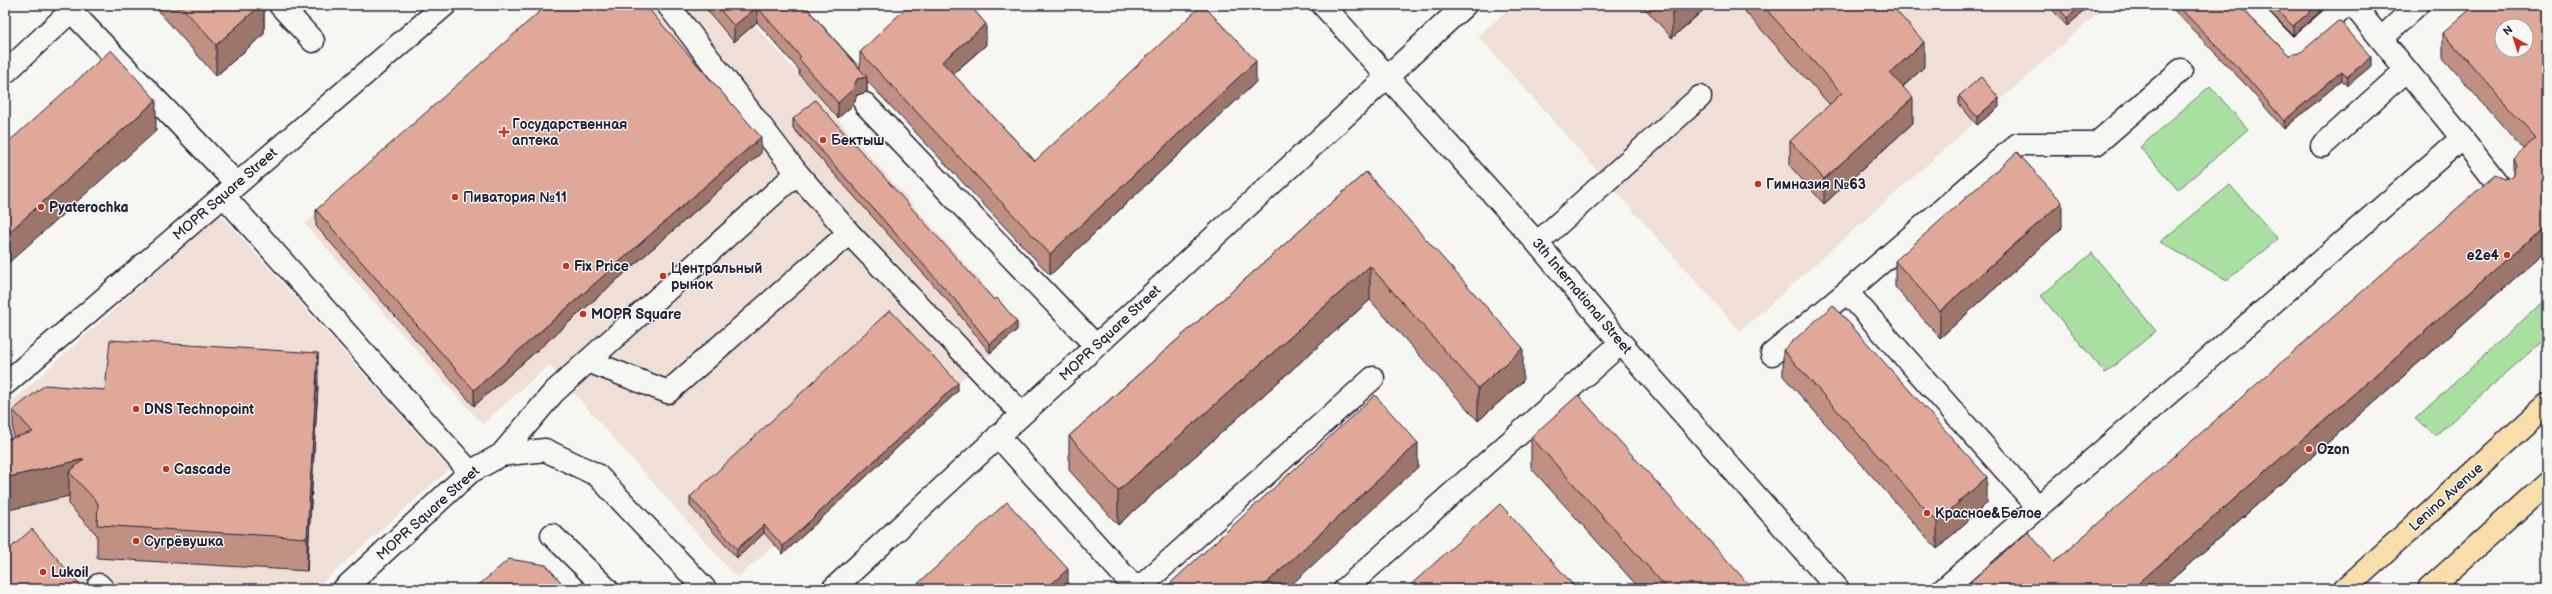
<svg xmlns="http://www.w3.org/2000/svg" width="2552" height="594" viewBox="0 0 2552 594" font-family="'Balsamiq Sans',sans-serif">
	<rect width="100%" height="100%" fill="#f6f6f2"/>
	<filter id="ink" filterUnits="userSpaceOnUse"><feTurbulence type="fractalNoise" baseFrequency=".025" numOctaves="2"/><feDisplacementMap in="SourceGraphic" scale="8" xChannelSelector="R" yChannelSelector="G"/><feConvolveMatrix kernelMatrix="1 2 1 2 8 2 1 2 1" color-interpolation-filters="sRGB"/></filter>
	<g filter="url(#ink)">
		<path fill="#efdfd7" d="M 553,5 L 737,5 L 1021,327 L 737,578 L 549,365 L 482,424 L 305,224 Z
			M 1514,5 L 2107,5 L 1740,331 L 1478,36 Z
			M 220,214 L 449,469 L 315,589 L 5,589 L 5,408 Z"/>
		<path fill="#aadfa2" stroke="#66806e" d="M 2210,86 L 2248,129 L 2178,190 L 2140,147 Z
			M 2230,185 L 2278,239 L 2227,280 L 2160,242 Z
			M 2092,253 L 2156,331 L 2105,373 L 2041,296 Z
			M 2547,298 L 2547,337 L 2436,435 L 2415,419 Z"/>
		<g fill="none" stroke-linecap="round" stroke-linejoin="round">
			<defs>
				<path id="minor" d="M 280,5 L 313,41
					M 668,5 L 797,173
					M 1323,5 L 1537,243 L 1621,343 L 1838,589
					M 2247,5 L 2292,52 L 2347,5
					M 2353,5 L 2381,39
					M 5,73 L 71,11 L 237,184
					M 865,104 L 1096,346
					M 2462,138 L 2504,192
					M 2322,146 L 2406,70
					M 224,196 L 470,472
					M 849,233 L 1022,414
					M 1537,243 L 1700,97
					M 1772,354 L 1847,292
					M 5,384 L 445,5
					M 998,436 L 1136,589
					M 501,455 L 554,392 L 588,361 L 797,173 L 849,233 L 668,392 L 588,361
					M 2039,508 L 1847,292 L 2018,144 L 2096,144 L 2181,70
					M 552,535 L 607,589
					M 99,585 L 103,589
					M 344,589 L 470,472 L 501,455 L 545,450 L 597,475 L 705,589
					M 833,589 L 1465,5
					M 1138,589 L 1373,378
					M 1345,589 L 1621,343
					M 1944,589 L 2462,138 L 2381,39 L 2417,5"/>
				<path id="major" d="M 2345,589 L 2547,405
					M 2429,589 L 2547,483"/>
			</defs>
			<use href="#minor" stroke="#22223b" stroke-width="25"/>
			<use href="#major" stroke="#22223b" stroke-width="25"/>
			<use href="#minor" stroke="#f6f6f2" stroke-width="22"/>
			<use href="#major" stroke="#f8deab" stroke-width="22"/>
		</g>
		<path fill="#c09083" stroke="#22223b" d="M 153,5 L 264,5 L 264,34 L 216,76 Z
			M 707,5 L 804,5 L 860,68 L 860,52 L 937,10 L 986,45 L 953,74 L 1035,161 L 1256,82 L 1050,275 L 867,81 L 867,92 L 857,95 L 853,105 L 838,118 L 799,74 L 799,70 L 757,22 L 734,42 L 707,10 Z
			M 1642,5 L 1709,5 L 1672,38 Z
			M 1739,5 L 1891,5 L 1924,67 L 1903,87 L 1913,123 L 1824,204 L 1790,166 L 1790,141 L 1830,105 Z
			M 2048,5 L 2091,5 L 2067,26 Z
			M 2169,5 L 2238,5 L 2289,55 L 2371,66 L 2347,86 L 2342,80 L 2284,129 L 2244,83 Z
			M 2263,5 L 2320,5 L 2320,12 L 2293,35 Z
			M 2547,5 L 2547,250 L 2161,589 L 1971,589 L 1971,581 L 2054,562 L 2505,179 L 2512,176 L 2513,173 L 2513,158 L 2523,149 L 2443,58 L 2443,33 Z
			M 1959,96 L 1999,107 L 1977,125 L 1959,104 Z
			M 793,119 L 1017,330 L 990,353 L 955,309 L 793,128 Z
			M 761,153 L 474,406 L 316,226 L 316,210 Z
			M 1366,172 L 1523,381 L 1478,421 L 1370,300 L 1118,525 L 1069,470 L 1069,436 Z
			M 2062,228 L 1940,338 L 1895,287 L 1895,261 Z
			M 1783,350 L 1987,503 L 1937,549 L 1783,376 Z
			M 318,386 L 307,571 L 97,558 L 97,535 L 69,505 L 69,496 L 13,437 L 13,410 L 105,390 Z
			M 958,391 L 783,554 L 764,533 L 737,558 L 690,506 L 690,497 Z
			M 1531,437 L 1753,589 L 1640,589 L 1531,468 Z"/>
		<path fill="#9c766a" stroke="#22223b" d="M 261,5 L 264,5 L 264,34 L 216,76 L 216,45 Z
			M 1681,5 L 1709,5 L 1672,38 L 1672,13 Z
			M 2082,5 L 2091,5 L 2067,26 L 2067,18 Z
			M 2318,5 L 2320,5 L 2320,12 L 2293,35 L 2293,26 Z
			M 757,7 L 757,22 L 734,42 L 734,26 Z
			M 986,24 L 986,45 L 942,83 L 942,62 Z
			M 1924,42 L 1924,67 L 1890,98 L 1890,73 Z
			M 2371,57 L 2371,66 L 2347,86 L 2347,77 Z
			M 1256,61 L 1256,82 L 1050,275 L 1050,254 Z
			M 2342,71 L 2342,80 L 2284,129 L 2284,121 Z
			M 867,77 L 867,92 L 857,95 L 853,105 L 838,118 L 838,103 L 857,79 Z
			M 1913,98 L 1913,123 L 1824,204 L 1824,179 Z
			M 1999,98 L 1999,107 L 1977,125 L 1977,117 Z
			M 156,100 L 156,131 L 5,266 L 5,236 Z
			M 761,137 L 761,153 L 474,406 L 474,390 Z
			M 2062,202 L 2062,228 L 1940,338 L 1940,311 Z
			M 2547,224 L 2547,250 L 2161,589 L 2132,589 Z
			M 1370,266 L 1370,300 L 1118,525 L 1118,491 Z
			M 1017,322 L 1017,330 L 990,353 L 990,344 Z
			M 1523,348 L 1523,381 L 1478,421 L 1478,388 Z
			M 318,353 L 318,386 L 307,571 L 307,538 Z
			M 958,383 L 958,391 L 783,554 L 783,546 Z
			M 1418,443 L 1418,467 L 1287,589 L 1260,589 Z
			M 84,459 L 69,472 L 69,496 L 5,511 L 5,478 Z
			M 1987,477 L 1987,503 L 1937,549 L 1937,522 Z
			M 764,525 L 764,533 L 737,558 L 737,549 Z
			M 1068,569 L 1068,584 L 1063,589 L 1046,589 Z"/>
		<path fill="#dfa898" stroke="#22223b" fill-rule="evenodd" d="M 180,5 L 261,5 L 216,45 Z
			M 547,5 L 645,5 L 761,137 L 474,390 L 316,210 Z
			M 716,5 L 804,5 L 867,77 L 857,79 L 853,89 L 838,103 L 799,59 L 801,57 L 757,7 L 734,26 Z
			M 909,5 L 933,5 L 937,10 L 943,5 L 970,5 L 986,24 L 942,62 L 1035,161 L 1202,5 L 1203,5 L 1256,61 L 1050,254 L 860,52 Z
			M 1665,5 L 1681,5 L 1672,13 Z
			M 1762,5 L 1891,5 L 1924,42 L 1890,73 L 1913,98 L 1824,179 L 1790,141 L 1842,93 Z
			M 2056,5 L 2082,5 L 2067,18 Z
			M 2177,5 L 2238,5 L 2289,55 L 2300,53 L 2338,21 L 2340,21 L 2371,57 L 2347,77 L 2342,71 L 2284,121 L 2244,74 Z
			M 2271,5 L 2318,5 L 2293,26 Z
			M 2475,5 L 2547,5 L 2547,224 L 2132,589 L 1978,589 L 1971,581 L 2028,532 L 2054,562 L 2495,175 L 2505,179 L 2512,176 L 2516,165 L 2513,158 L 2536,138 L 2443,33 ZM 2502,26 L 2526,26 L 2526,50 L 2502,50 Z
			M 111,50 L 156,100 L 5,236 L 5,145 Z
			M 1981,77 L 1999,98 L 1977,117 L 1959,96 Z
			M 815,100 L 994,300 L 997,298 L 1017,322 L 990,344 L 955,300 L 793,119 Z
			M 2017,152 L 2062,202 L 1940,311 L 1895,261 Z
			M 1366,172 L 1523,348 L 1478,388 L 1370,266 L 1118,491 L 1069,436 Z
			M 1833,305 L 1987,477 L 1937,522 L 1783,350 Z
			M 890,310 L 958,383 L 783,546 L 764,525 L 737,549 L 690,497 Z
			M 110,340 L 318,353 L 307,538 L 97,525 L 98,503 L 69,472 L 84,459 L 5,478 L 5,440 L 33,432 L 13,410 L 45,385 L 105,390 Z
			M 1375,395 L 1418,443 L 1260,589 L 1164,589 Z
			M 1578,395 L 1753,589 L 1668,589 L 1531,437 Z
			M 1007,502 L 1068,569 L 1046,589 L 912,589 Z
			M 1500,504 L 1577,589 L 1406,589 Z
			M 32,529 L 83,589 L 5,589 L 5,553 Z
			M 509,559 L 546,565 L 567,589 L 474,589 Z
			M 1144,584 L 1149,589 L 1138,589 Z"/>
	</g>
	<g fill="#c8321e" stroke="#f6f6f2" stroke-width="1.5">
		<path d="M502 126h4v4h4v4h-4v4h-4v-4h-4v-4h4z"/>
		<circle cx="823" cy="140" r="4"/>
		<circle cx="1758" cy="184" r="4"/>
		<circle cx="455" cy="197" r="4"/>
		<circle cx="41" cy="207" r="4"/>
		<circle cx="2507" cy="255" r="4"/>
		<circle cx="566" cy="266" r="4"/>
		<circle cx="663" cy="276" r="4"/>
		<circle cx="583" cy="314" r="4"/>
		<circle cx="136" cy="409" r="4"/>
		<circle cx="2309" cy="449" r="4"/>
		<circle cx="166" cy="469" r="4"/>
		<circle cx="1927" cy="513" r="4"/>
		<circle cx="136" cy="541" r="4"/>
		<circle cx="43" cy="572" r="4"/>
	</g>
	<g text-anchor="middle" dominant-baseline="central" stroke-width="3" stroke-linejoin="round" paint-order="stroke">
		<g font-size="14" font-weight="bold" fill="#22223b" stroke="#f6f6f2" text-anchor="start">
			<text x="512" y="124">Государственная<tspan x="512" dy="16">аптека</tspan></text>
			<text x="831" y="140">Бектыш</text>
			<text x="1766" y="184">Гимназия №63</text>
			<text x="463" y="197">Пиватория №11</text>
			<text x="49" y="207">Pyaterochka</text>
			<text x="2499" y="255" text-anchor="end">е2е4</text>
			<text x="574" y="266">Fix Price</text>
			<text x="671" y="268">Центральный<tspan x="671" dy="16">рынок</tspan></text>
			<text x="591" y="314">MOPR Square</text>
			<text x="144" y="409">DNS Technopoint</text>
			<text x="2317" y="449">Ozon</text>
			<text x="174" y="469">Cascade</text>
			<text x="1935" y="513">Красное&amp;Белое</text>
			<text x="144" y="541">Сугрёвушка</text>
			<text x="51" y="572">Lukoil</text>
		</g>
		<g font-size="14" fill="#22223b" stroke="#f6f6f2">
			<text transform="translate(225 194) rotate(-41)">MOPR Square Street</text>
			<text transform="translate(1582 296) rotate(50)">3th International Street</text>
			<text transform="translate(1110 333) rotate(-43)">MOPR Square Street</text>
			<text transform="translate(2446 497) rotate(-42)">Lenina Avenue</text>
			<text transform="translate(428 513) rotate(-42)">MOPR Square Street</text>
		</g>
	</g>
	<rect width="2552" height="594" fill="none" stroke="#f6f6f2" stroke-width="20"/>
	<rect x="10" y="10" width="2532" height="574" fill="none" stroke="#22223b" stroke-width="1.5" filter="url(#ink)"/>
	<g transform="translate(2514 38) rotate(321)"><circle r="19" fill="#f6f6f2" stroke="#a1a1a9"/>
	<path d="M0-3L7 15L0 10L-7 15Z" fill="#c8321e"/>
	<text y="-6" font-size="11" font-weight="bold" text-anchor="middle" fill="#22223b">N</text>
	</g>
</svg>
